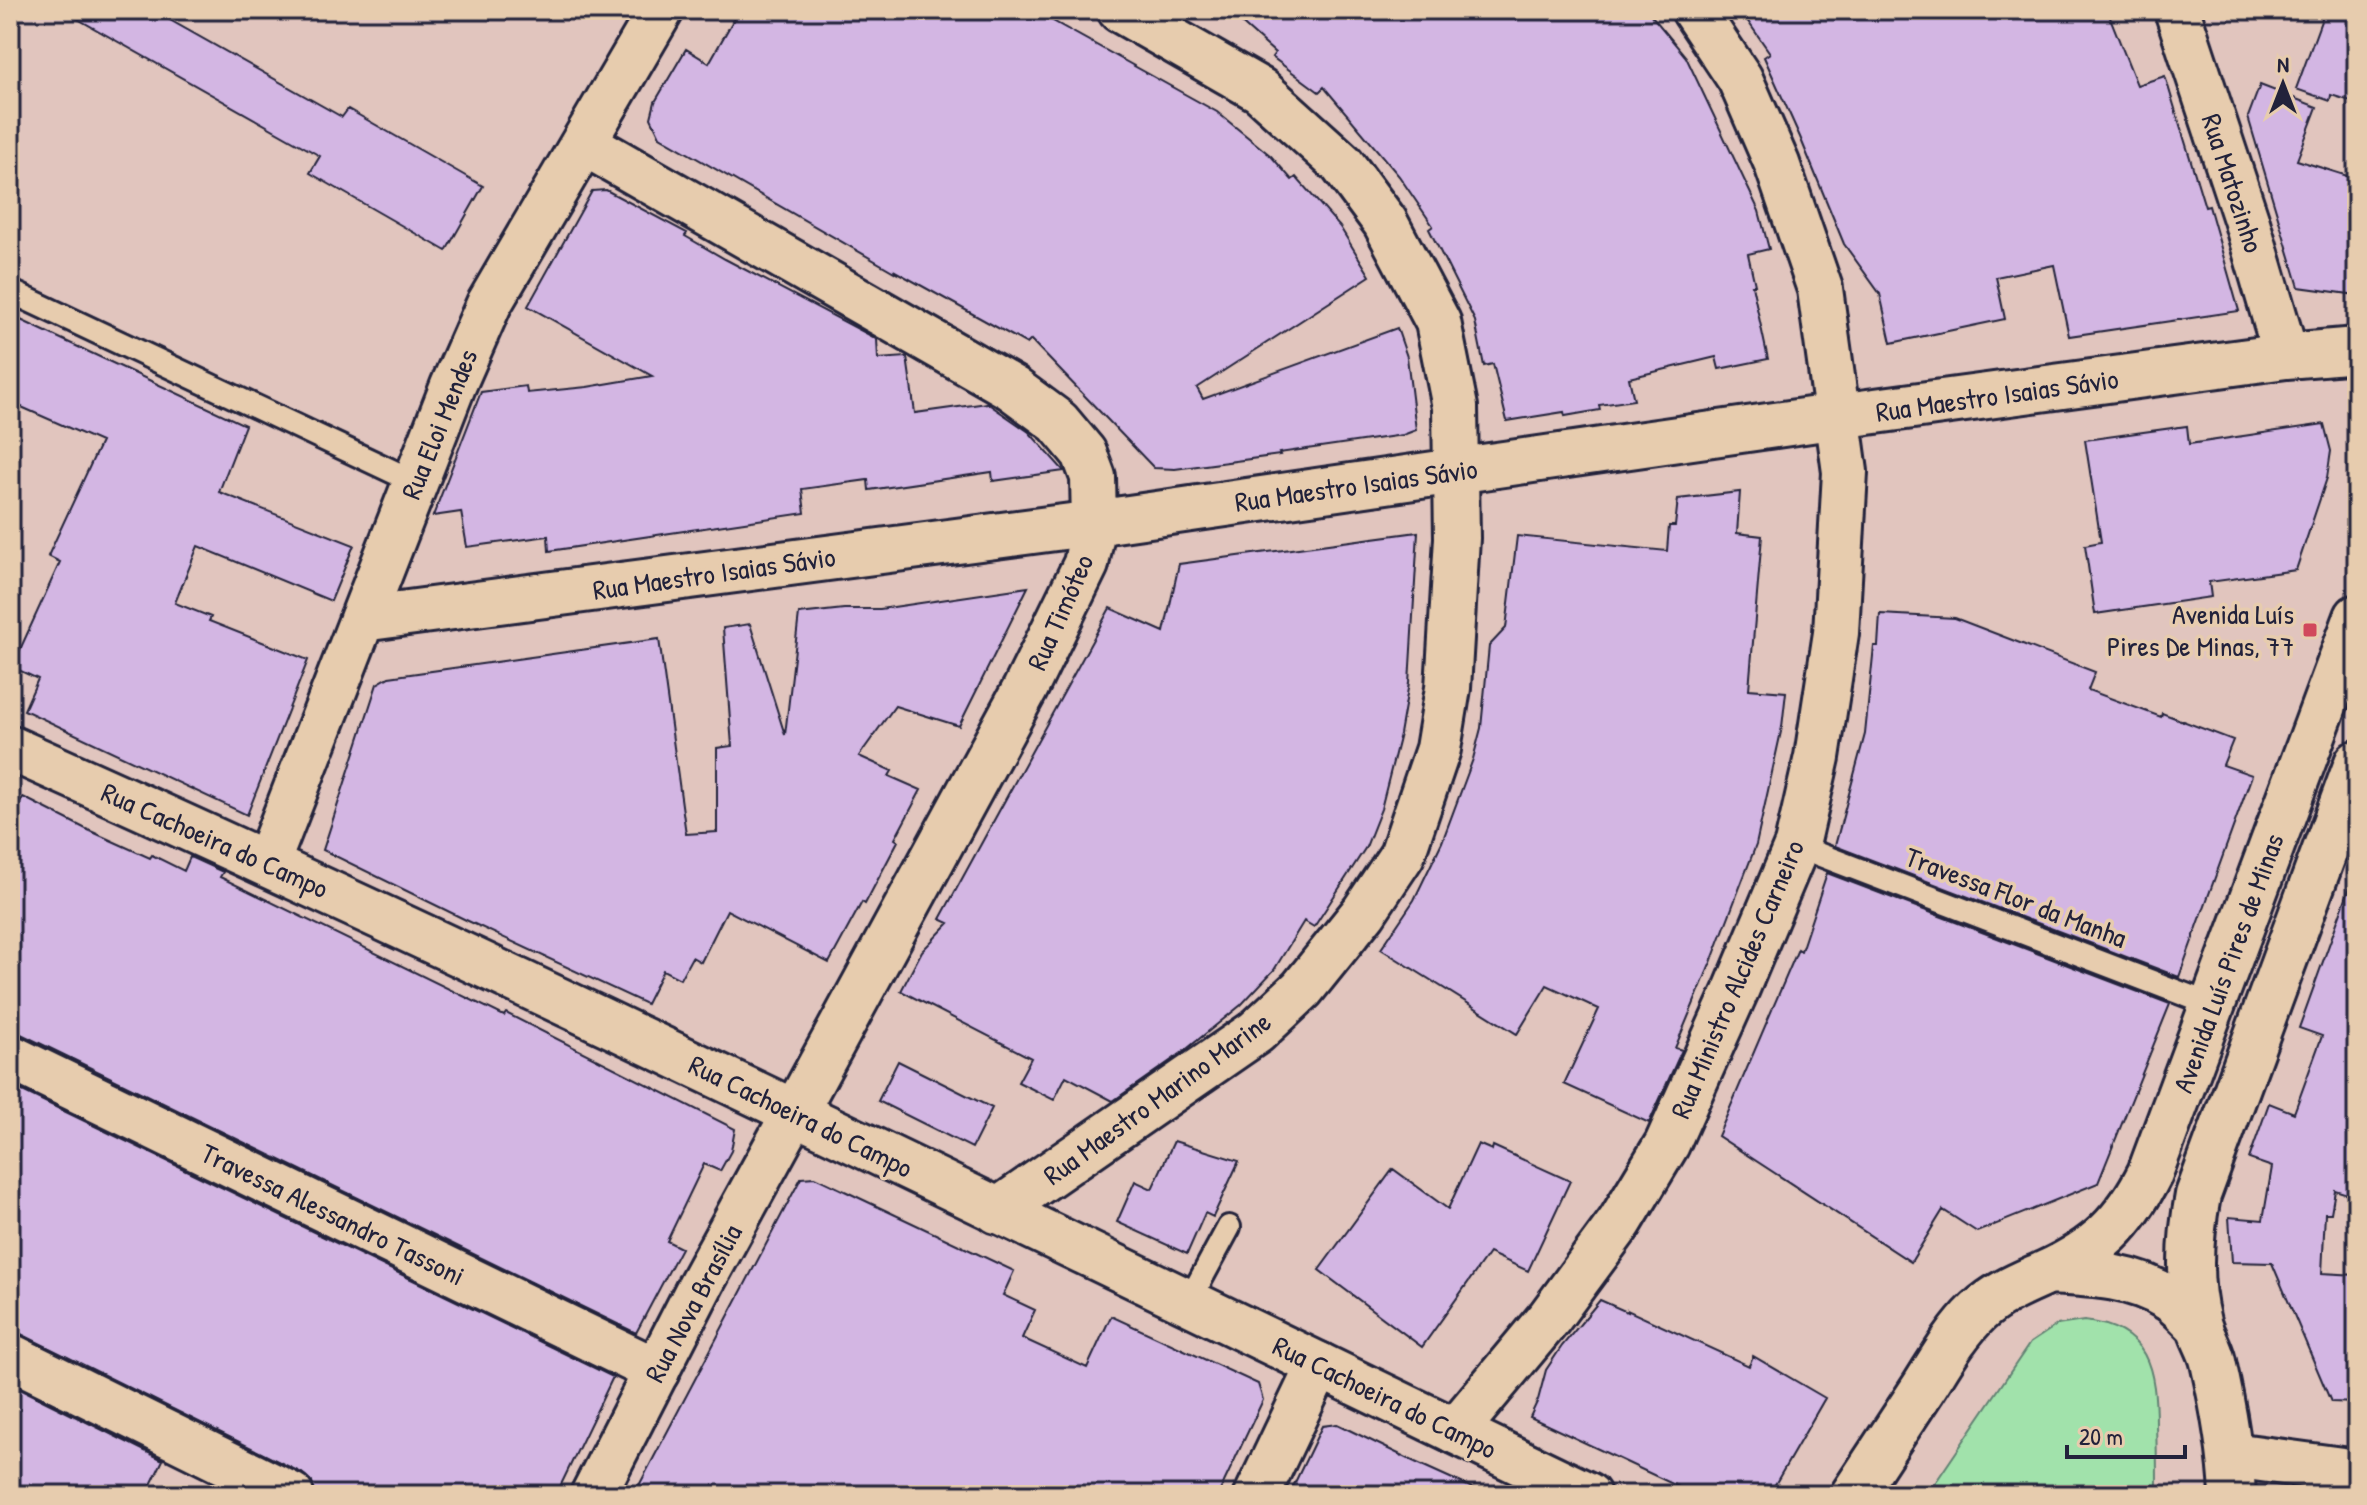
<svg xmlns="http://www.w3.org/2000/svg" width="2367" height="1505" viewBox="0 0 2367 1505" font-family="'Patrick Hand',sans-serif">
	<rect width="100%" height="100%" fill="#e1c5be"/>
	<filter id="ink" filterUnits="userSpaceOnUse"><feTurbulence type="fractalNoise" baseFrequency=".0125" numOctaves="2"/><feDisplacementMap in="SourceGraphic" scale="16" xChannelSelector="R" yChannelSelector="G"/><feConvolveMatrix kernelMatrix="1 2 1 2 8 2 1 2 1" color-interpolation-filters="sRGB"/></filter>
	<g filter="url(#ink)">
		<path fill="#a1e2ab" stroke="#628273" stroke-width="2" d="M 2084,1321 C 2149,1327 2156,1370 2156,1426 C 2157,1449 2157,1472 2157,1495 L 1927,1495 L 2030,1343 L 2057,1325 Z"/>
		<path fill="#d3b6e3" stroke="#22223b" stroke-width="2" d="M 62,10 L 152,10 L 342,117 L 348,109 L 483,186 L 446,251 L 310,173 L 320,156 Z
			M 739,10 L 1033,10 L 1217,112 L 1271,156 L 1292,180 L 1296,177 L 1340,227 L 1370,276 L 1197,388 L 1203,399 L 1397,328 L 1407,357 L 1416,430 L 1403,435 L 1279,453 L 1280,455 L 1175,469 L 1154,468 L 1031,340 L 1027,344 L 895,271 L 896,273 L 660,137 L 651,118 L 655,102 L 686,49 L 709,63 Z
			M 1227,10 L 1647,10 L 1686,57 L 1759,211 L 1769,249 L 1748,254 L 1755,285 L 1752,285 L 1768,359 L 1719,369 L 1716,357 L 1629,378 L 1634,400 L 1599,405 L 1600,410 L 1565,416 L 1564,412 L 1507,421 L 1493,364 L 1484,366 L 1475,321 L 1429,229 L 1433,226 L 1399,176 L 1324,87 L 1319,92 L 1272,57 L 1275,53 Z
			M 1740,10 L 2107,10 L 2137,85 L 2165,76 L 2205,207 L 2209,206 L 2239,311 L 2069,336 L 2054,265 L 1996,277 L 2005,319 L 1891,343 L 1880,294 L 1844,244 L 1800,137 L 1764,57 L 1770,53 Z
			M 2325,10 L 2357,10 L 2357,103 L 2331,95 L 2330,101 L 2296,89 Z
			M 2260,85 L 2317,107 L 2297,160 L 2357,179 L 2357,295 L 2299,287 L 2248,117 Z
			M 606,190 L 687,233 L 685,236 L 725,259 L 877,339 L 878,359 L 907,357 L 915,413 L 987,403 L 1029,432 L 1064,471 L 993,481 L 992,472 L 869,490 L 868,480 L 802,489 L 805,513 L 549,551 L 548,536 L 467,547 L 461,512 L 433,516 L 481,392 L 526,386 L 527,393 L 587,387 L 652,376 L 528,306 L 592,191 Z
			M 10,315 L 245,425 L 219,492 L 354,545 L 331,601 L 198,546 L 175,603 L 211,617 L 209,621 L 308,660 L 247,815 L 24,710 L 38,679 L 12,667 L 60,562 L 48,556 L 101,442 L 10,402 Z
			M 2324,424 L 2331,451 L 2327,478 L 2296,570 L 2209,582 L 2211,597 L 2095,614 L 2085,545 L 2101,542 L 2085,440 L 2187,426 L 2189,444 Z
			M 1740,492 L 1737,533 L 1762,536 L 1749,689 L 1786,692 L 1782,727 L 1756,845 L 1712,960 L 1675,1048 L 1682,1050 L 1649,1123 L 1564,1084 L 1599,1009 L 1547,985 L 1517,1034 L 1381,949 L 1414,900 L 1442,842 L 1473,759 L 1481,728 L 1489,646 L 1506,628 L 1517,536 L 1667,551 L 1669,526 L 1675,526 L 1678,499 Z
			M 1418,532 L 1409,683 L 1400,734 L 1381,809 L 1366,847 L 1314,927 L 1304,921 L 1274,970 L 1241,1005 L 1183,1052 L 1113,1101 L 1066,1076 L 1054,1100 L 1018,1082 L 1031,1058 L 901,991 L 922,951 L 949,923 L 940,919 L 1110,608 L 1164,632 L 1179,564 Z
			M 1028,587 L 959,726 L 895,706 L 859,756 L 892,771 L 889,776 L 921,790 L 895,839 L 898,841 L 865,904 L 862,902 L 829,963 L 727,910 L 701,962 L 692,957 L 680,979 L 663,970 L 646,1004 L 466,920 L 323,850 L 377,684 L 389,677 L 659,639 L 686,834 L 717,832 L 717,748 L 732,746 L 723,628 L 750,624 L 785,735 L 799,614 L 844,609 L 880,609 Z
			M 1880,614 L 1955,618 L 2095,672 L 2088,690 L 2161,717 L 2162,713 L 2233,740 L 2223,765 L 2252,775 L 2179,977 L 1835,846 L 1865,734 L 1874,646 L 1878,646 Z
			M 23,797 L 86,829 L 150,858 L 152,855 L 184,871 L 190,857 L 223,872 L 220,877 L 504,1016 L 506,1013 L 735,1129 L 731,1151 L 720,1171 L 704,1164 L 667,1241 L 681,1248 L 636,1333 L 21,1034 L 10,1032 L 10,798 L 20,803 Z
			M 1827,873 L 2170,1004 L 2098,1183 L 1977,1232 L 1943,1210 L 1911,1262 L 1718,1136 L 1798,949 L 1801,951 Z
			M 2352,881 L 2357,882 L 2357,1197 L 2335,1190 L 2331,1213 L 2325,1213 L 2322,1273 L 2357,1275 L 2357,1403 L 2331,1402 L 2272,1263 L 2232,1262 L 2229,1217 L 2263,1220 L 2272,1167 L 2249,1159 L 2269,1103 L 2294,1113 L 2322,1036 L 2299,1028 Z
			M 898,1061 L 992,1108 L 972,1148 L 878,1101 Z
			M 10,1085 L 613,1377 L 556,1495 L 316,1495 L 312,1482 L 302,1473 L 21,1334 L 10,1331 Z
			M 1174,1141 L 1239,1161 L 1213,1217 L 1205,1213 L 1187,1254 L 1117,1222 L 1135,1181 L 1152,1189 Z
			M 1478,1144 L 1492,1150 L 1493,1146 L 1570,1181 L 1528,1271 L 1489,1253 L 1422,1347 L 1319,1270 L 1393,1169 L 1448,1209 Z
			M 815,1177 L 1014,1271 L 1003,1295 L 1035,1310 L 1022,1338 L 1087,1368 L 1111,1316 L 1258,1384 L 1263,1400 L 1218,1495 L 634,1495 L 801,1178 Z
			M 1600,1300 L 1627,1312 L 1627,1310 L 1749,1366 L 1753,1356 L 1825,1398 L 1769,1495 L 1696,1495 L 1530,1417 L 1538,1400 L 1546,1370 L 1562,1346 Z
			M 10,1384 L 163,1460 L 146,1495 L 10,1495 Z
			M 1337,1424 L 1415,1462 L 1488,1495 L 1289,1495 L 1322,1426 Z"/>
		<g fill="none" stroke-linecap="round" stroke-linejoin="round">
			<defs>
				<path id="lane" d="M 10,291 L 415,482
					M 1797,846 L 2212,1005
					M 1188,1303 L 1229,1227"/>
				<path id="street" d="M 2177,10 L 2246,219 L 2286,356
					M 584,143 L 1012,388 L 1058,422 L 1084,453 L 1093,477 L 1094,523 L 1086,564 L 1025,689 L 795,1112
					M 362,619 L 1094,523 L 1838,416 L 2286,356 L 2357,350
					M 267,863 L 453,386 L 489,304 L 661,10
					M 10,1057 L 657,1371
					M 997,1211 L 1256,1032 L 1302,989 L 1364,912 L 1402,855 L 1438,749 L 1448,688 L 1457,538 L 1455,407 L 1438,322 L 1385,222 L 1342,164 L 1260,90 L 1120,10
					M 10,1356 L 291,1495
					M 1455,1431 L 1550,1317 L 1620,1222 L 1667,1144 L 1737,988 L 1797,845 L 1817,757 L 1836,633 L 1845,472 L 1820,289 L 1777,164 L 1740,79 L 1694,10
					M 2232,1455 L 2357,1472
					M 1257,1495 L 1319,1365"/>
				<path id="secondary" d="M 10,748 C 542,985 1064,1243 1588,1495
					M 2048,1272 C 2092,1274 2132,1275 2170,1299 C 2180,1306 2189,1316 2198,1325
					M 593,1495 L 702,1282 L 795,1112
					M 1853,1495 C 1877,1459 1900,1423 1924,1387 C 1940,1362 1956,1333 1978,1312 C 1998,1293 2022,1284 2046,1273 C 2098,1249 2125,1223 2150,1173 L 2357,617
					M 2233,1495 C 2231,1450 2223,1406 2213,1362 C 2210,1348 2201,1336 2198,1322 C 2187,1280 2190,1237 2198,1195 L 2357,763"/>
			</defs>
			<use href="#lane" stroke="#22223b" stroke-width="28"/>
			<use href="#street" stroke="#22223b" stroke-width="50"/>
			<use href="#secondary" stroke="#22223b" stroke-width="50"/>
			<use href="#lane" stroke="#e7ccae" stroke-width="22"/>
			<use href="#street" stroke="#e7ccae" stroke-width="44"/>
			<use href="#secondary" stroke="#e7ccae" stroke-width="44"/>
		</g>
	</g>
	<rect fill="#d1495b" stroke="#e7ccae" stroke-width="3" x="2302" y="622" width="16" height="16" rx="4"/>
	<g text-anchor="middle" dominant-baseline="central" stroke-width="7" stroke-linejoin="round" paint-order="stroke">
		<g font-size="28" fill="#22223b" stroke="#e7ccae">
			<text transform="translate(2233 183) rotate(72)">Rua Matozinho</text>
			<text transform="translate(1997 395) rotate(-8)">Rua Maestro Isaias Sávio</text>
			<text transform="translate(439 424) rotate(-68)">Rua Eloi Mendes</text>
			<text transform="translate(1356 485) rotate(-8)">Rua Maestro Isaias Sávio</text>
			<text transform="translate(714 573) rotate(-8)">Rua Maestro Isaias Sávio</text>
			<text transform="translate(1060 612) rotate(-66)">Rua Timóteo</text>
			<text transform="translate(215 840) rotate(24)">Rua Cachoeira do Campo</text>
			<text transform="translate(2016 897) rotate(21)">Travessa Flor da Manha</text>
			<text transform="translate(2228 963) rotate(-70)">Avenida Luís Pires de Minas</text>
			<text transform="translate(1737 979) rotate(-67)">Rua Ministro Alcides Carneiro</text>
			<text transform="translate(1157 1098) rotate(-36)">Rua Maestro Marino Marine</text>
			<text transform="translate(801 1116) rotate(26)">Rua Cachoeira do Campo</text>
			<text transform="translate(333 1214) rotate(26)">Travessa Alessandro Tassoni</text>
			<text transform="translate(693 1303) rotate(-62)">Rua Nova Brasília</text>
			<text transform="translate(1385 1397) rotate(26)">Rua Cachoeira do Campo</text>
		</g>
		<g font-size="28" fill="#22223b" stroke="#e7ccae" text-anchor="end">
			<text x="2294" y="614">Avenida Luís<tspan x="2294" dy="32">Pires De Minas, 77</tspan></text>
		</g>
	</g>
	<rect width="2367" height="1505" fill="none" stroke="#e7ccae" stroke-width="40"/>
	<rect x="20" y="20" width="2327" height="1465" fill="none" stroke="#22223b" stroke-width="3" filter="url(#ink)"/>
	<g transform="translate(2283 84)" stroke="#e7ccae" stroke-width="6" paint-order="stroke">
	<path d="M0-6L14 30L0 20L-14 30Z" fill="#22223b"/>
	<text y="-12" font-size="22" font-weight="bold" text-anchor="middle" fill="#22223b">N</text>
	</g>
	<path d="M2067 1445v12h118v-12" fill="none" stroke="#22223b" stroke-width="4"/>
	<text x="2079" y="1445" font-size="24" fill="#22223b" stroke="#e7ccae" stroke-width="6" paint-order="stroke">20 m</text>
</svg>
